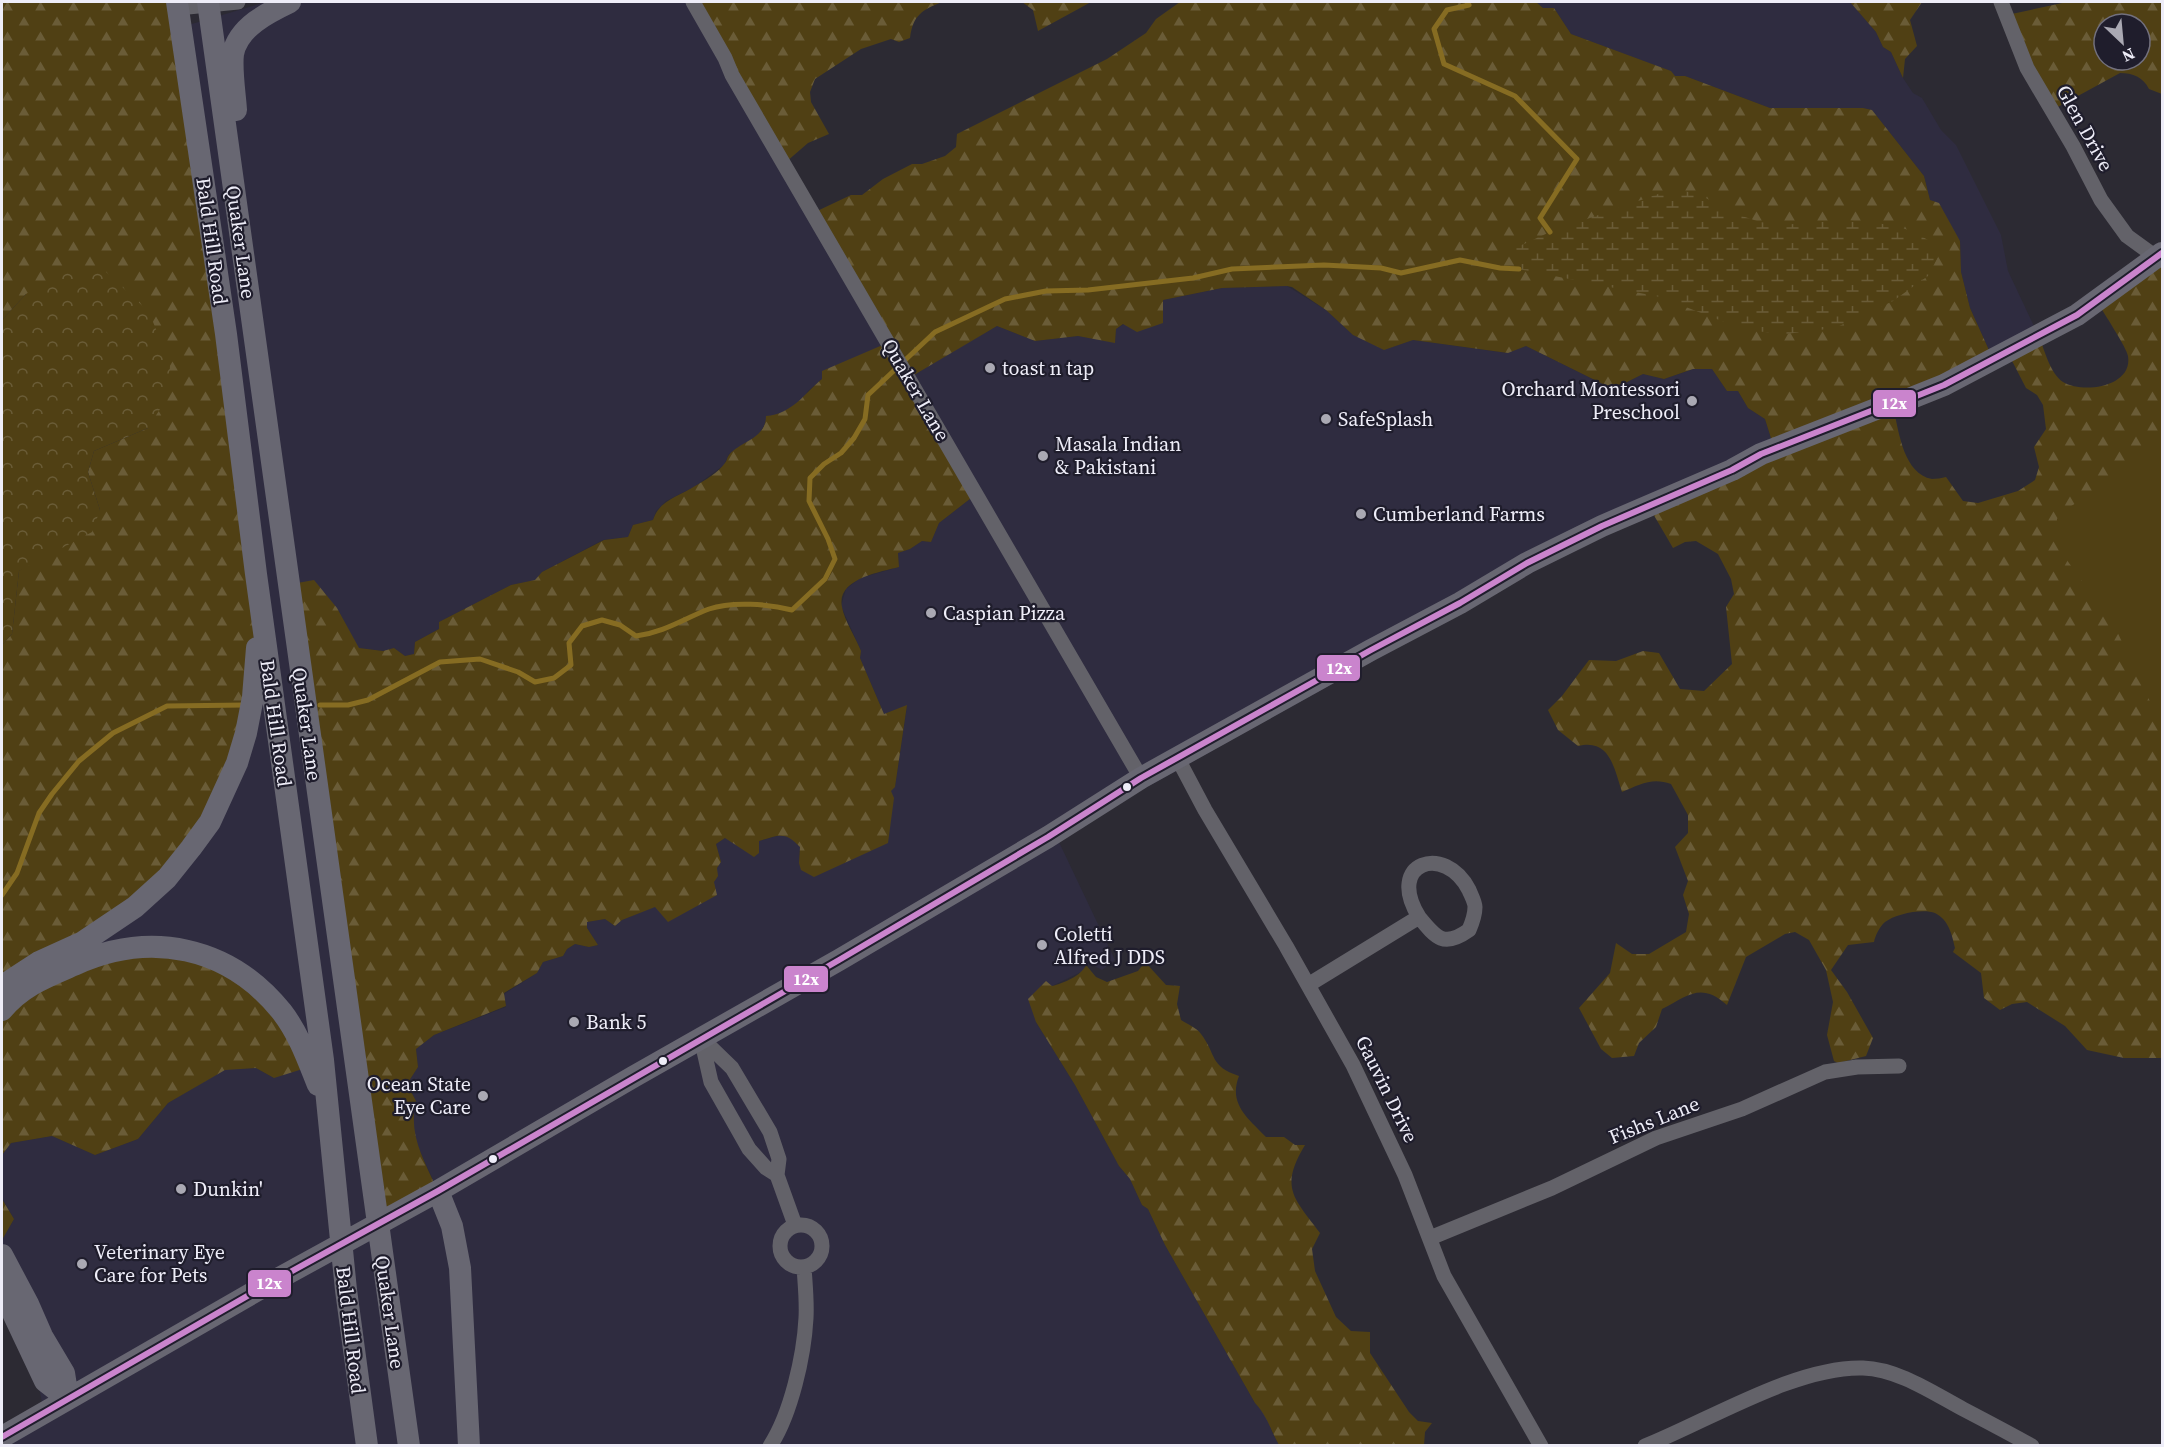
<svg xmlns="http://www.w3.org/2000/svg" width="2164" height="1447" viewBox="0 0 2164 1447" font-family="'Source Serif 4',serif">
	<defs>
		<pattern id="forest-firs" width="22" height="20" patternUnits="userSpaceOnUse" patternTransform="scale(1.5)"><rect width="22" height="20" fill="#504014"/><path d="M5 1l3.5 6h-7zM16 11l3.5 6h-7z" fill="#6a5c37"/></pattern>
		<pattern id="wetland-marsh" width="20" height="14" patternUnits="userSpaceOnUse" patternTransform="scale(1.5)"><rect width="20" height="14" fill="#504014"/><path d="M1 5h8M5 5V1M11 12h8M15 12V8" fill="none" stroke="#6a5c37"/></pattern>
		<pattern id="park-crowns" width="20" height="18" patternUnits="userSpaceOnUse" patternTransform="scale(1.5)"><rect width="20" height="18" fill="#504014"/><path d="M2 6a3 3 0 1 1 6 0M12 15a3 3 0 1 1 6 0" fill="none" stroke="#6a5c37"/></pattern>
	</defs>
	<rect width="100%" height="100%" fill="#2c2a33"/>
	<path fill="#2f2c40" d="M 266,2 L 692,2 L 885,344 L 822,379 L 808,391 L 803,400 L 766,423 L 758,435 L 729,454 L 724,465 L 694,487 L 666,501 L 656,511 L 653,520 L 633,525 L 628,537 L 603,540 L 542,572 L 536,580 L 511,585 L 439,622 L 439,629 L 415,642 L 414,654 L 405,656 L 394,648 L 383,651 L 358,648 L 337,608 L 379,1220 L 436,1187 L 415,1140 L 412,1114 L 416,1101 L 407,1084 L 418,1067 L 416,1049 L 434,1035 L 506,1007 L 504,994 L 537,973 L 543,962 L 563,956 L 567,949 L 575,944 L 589,947 L 598,945 L 587,928 L 587,922 L 605,919 L 615,926 L 622,920 L 714,882 L 717,868 L 721,862 L 716,844 L 725,838 L 759,841 L 780,835 L 791,837 L 800,847 L 799,863 L 895,787 L 907,706 L 884,714 L 860,658 L 861,651 L 841,606 L 846,589 L 860,578 L 899,567 L 898,553 L 910,549 L 922,541 L 931,542 L 939,523 L 975,495 L 914,375 L 948,354 L 997,326 L 1035,341 L 1078,336 L 1115,342 L 1116,329 L 1163,300 L 1222,288 L 1287,286 L 1326,310 L 1353,335 L 1386,349 L 1413,340 L 1507,353 L 1526,346 L 1613,389 L 1643,374 L 1664,379 L 1694,369 L 1712,369 L 1727,391 L 1738,391 L 1748,408 L 1765,419 L 1775,451 L 1612,528 L 1059,836 L 1058,840 L 1115,960 L 1102,970 L 1091,964 L 1087,965 L 1083,971 L 1052,986 L 1045,981 L 1036,1022 L 1075,1085 L 1119,1166 L 1130,1179 L 1142,1205 L 1148,1209 L 1165,1245 L 1255,1403 L 1267,1415 L 1272,1432 L 1279,1445 L 2,1445 L 42,1403 L 35,1365 L 2,1295 L 2,1240 L 14,1219 L 2,1198 L 2,1155 L 11,1143 L 52,1136 L 95,1155 L 138,1139 L 168,1103 L 225,1069 L 256,1068 L 274,1078 L 88,958 L 185,26 Z
		M 1536,2 L 1850,2 L 1876,32 L 1883,47 L 1891,52 L 1903,78 L 1913,93 L 1922,98 L 1941,130 L 1956,145 L 2001,235 L 2008,271 L 2039,337 L 1993,359 L 1970,308 L 1961,272 L 1960,241 L 1930,200 L 1924,176 L 1872,110 L 1863,108 L 1770,108 L 1685,76 L 1675,76 L 1670,71 L 1571,34 L 1554,8 L 1543,8 Z"/>
	<path fill="#504014" d="M 2162,424 L 2162,896 L 1977,539 Z"/>
	<path fill="url(#forest-firs)" fill-rule="evenodd" d="M 2,2 L 185,2 L 256,574 L 251,716 L 176,869 L 2,988 L 2,645 L 12,634 L 19,571 L 100,510 L 88,472 L 94,451 L 148,428 L 26,294 L 2,320 Z
		M 703,2 L 942,2 C 922,10 913,15 910,38 L 899,42 L 891,39 L 861,49 L 815,79 L 810,92 L 811,102 L 829,134 L 808,143 L 786,162 L 695,5 Z
		M 1022,2 L 1091,2 L 1038,31 L 1033,10 Z
		M 1180,2 L 1536,2 L 1543,8 L 1554,8 L 1571,34 L 1671,71 L 1675,76 L 1685,76 L 1770,108 L 1863,108 L 1872,110 L 1924,176 L 1930,200 L 1939,203 L 1960,241 L 1961,272 L 1970,308 L 1993,359 L 1894,411 C 1899,433 1904,474 1932,479 C 1936,479 1942,478 1946,477 L 1963,501 L 1978,503 L 2018,491 L 2035,480 L 2039,467 L 2034,447 L 2046,429 L 2043,405 L 2037,395 L 2026,388 L 2009,355 L 2039,337 C 2045,351 2050,373 2063,382 C 2083,394 2133,387 2128,356 C 2127,348 2103,312 2098,303 L 2162,254 L 2162,435 L 2149,443 L 2126,469 L 2121,477 L 2102,492 L 2086,497 L 2063,511 L 2057,519 L 2056,535 L 2061,552 L 2114,625 L 2162,727 L 2162,1058 L 2124,1058 L 2087,1050 L 2065,1026 L 2027,1002 L 2012,1004 L 2000,1010 L 1984,998 L 1981,973 L 1953,952 L 1955,948 C 1952,935 1949,920 1935,913 C 1923,908 1895,914 1885,922 C 1880,926 1875,936 1874,942 L 1848,945 L 1831,970 L 1847,992 L 1873,1038 L 1866,1056 L 1838,1063 L 1834,1061 L 1827,1035 L 1833,1002 L 1826,970 L 1809,940 L 1795,932 L 1785,934 L 1746,957 L 1727,1005 C 1701,982 1689,995 1662,1009 L 1656,1027 L 1639,1043 L 1634,1056 L 1612,1058 L 1601,1049 L 1579,1008 L 1610,973 L 1616,943 L 1632,954 L 1649,954 L 1686,932 L 1689,914 L 1683,895 L 1688,881 L 1675,847 L 1688,833 L 1688,815 L 1671,784 C 1652,777 1639,785 1622,792 C 1614,768 1610,738 1578,746 L 1558,730 L 1548,710 L 1562,696 L 1589,660 L 1616,661 L 1643,651 L 1659,653 L 1680,689 L 1704,691 L 1732,664 L 1726,607 L 1734,594 L 1731,579 L 1718,554 L 1696,541 L 1685,542 L 1673,548 L 1652,512 L 1775,451 L 1765,419 L 1748,408 L 1738,391 L 1727,391 L 1712,369 L 1693,369 L 1664,379 L 1643,374 L 1613,389 L 1526,346 L 1508,353 L 1413,340 L 1384,350 L 1353,335 L 1326,310 L 1292,287 L 1287,286 L 1222,288 L 1163,300 L 1163,323 L 1137,332 L 1123,324 L 1116,329 L 1115,343 L 1078,336 L 1035,341 L 997,326 L 914,375 L 975,495 L 939,523 L 931,542 L 922,541 L 910,549 L 898,553 L 899,567 C 880,572 836,579 842,607 C 844,620 856,638 861,651 L 860,658 L 884,714 L 907,705 L 895,787 L 891,791 L 894,798 L 888,843 L 814,877 L 801,870 L 799,863 L 800,847 C 785,831 779,835 759,841 L 759,853 L 754,857 L 725,838 L 716,844 L 721,862 L 717,868 L 718,876 L 714,882 L 717,895 L 668,922 L 655,907 L 622,920 L 615,926 L 605,919 L 587,922 L 587,928 L 598,945 L 589,947 L 575,944 L 567,949 L 563,956 L 543,962 L 537,973 L 504,993 L 506,1006 L 434,1035 L 416,1049 L 418,1067 L 407,1084 L 416,1101 C 408,1133 423,1158 436,1187 L 387,1217 L 292,584 L 314,580 L 337,608 L 359,648 L 383,651 L 394,648 L 405,656 L 414,654 L 415,642 L 439,629 L 439,622 L 511,585 L 535,580 L 542,572 L 604,540 L 628,537 L 633,525 L 653,520 C 660,499 679,497 695,486 C 704,481 719,472 725,463 C 727,461 727,457 729,455 C 741,441 766,439 766,416 C 792,414 804,394 822,379 L 822,371 L 885,344 L 815,212 L 851,195 L 862,195 L 883,179 L 912,164 L 922,164 L 945,156 L 956,147 L 957,134 L 1107,59 L 1146,33 L 1156,19 Z
		M 1850,2 L 1922,2 L 1910,20 L 1917,46 L 1905,59 L 1903,78 L 1891,52 L 1883,47 L 1876,32 Z
		M 2067,2 L 2162,2 L 2162,94 L 2149,89 C 2143,77 2133,73 2120,73 L 2054,109 L 2007,15 ZM 2104,24 L 2140,24 L 2140,60 L 2104,60 Z
		M 174,950 L 263,994 L 309,1067 L 274,1078 L 256,1068 L 225,1070 L 168,1103 L 138,1139 L 95,1155 L 52,1136 L 11,1143 L 2,1155 L 2,1014 L 88,958 Z
		M 1145,962 L 1166,985 L 1180,986 L 1177,1004 L 1181,1020 C 1187,1024 1197,1028 1201,1034 C 1217,1055 1209,1066 1239,1076 C 1228,1104 1248,1118 1266,1137 L 1284,1137 L 1295,1145 L 1305,1145 C 1279,1188 1294,1198 1320,1233 L 1312,1249 L 1315,1271 L 1336,1317 L 1351,1331 L 1370,1332 L 1370,1353 L 1409,1412 L 1418,1421 L 1432,1423 L 1425,1432 L 1424,1445 L 1279,1445 C 1270,1429 1268,1417 1255,1403 L 1165,1245 L 1148,1209 L 1142,1205 L 1130,1179 L 1119,1166 L 1075,1085 L 1036,1022 L 1028,999 L 1046,981 L 1052,986 C 1064,983 1081,976 1086,965 L 1096,977 L 1107,982 L 1138,971 Z
		M 2,1199 L 14,1219 L 2,1240 Z"/>
	<path fill="url(#wetland-marsh)" d="M 1681,190 L 1702,196 L 1739,215 L 1760,222 L 1781,225 L 1845,220 L 1892,225 L 1912,231 L 1928,240 L 1938,257 L 1928,276 L 1893,301 L 1835,328 L 1786,334 L 1745,330 L 1660,297 L 1519,269 L 1515,248 L 1550,232 L 1661,193 Z"/>
	<path fill="url(#park-crowns)" d="M 64,269 L 105,271 L 149,312 L 170,364 L 169,395 L 148,428 L 94,451 L 88,472 L 100,510 L 92,532 L 19,571 L 12,634 L 2,645 L 2,320 L 26,294 Z"/>
	<g fill="none" stroke-linecap="round" stroke-linejoin="round">
		<path stroke="#866c22" stroke-width="5" d="M 1467,2 L 1469,5 L 1447,10 L 1434,29 L 1444,64 L 1515,96 L 1577,159 L 1540,218 L 1550,232
			M 320,705 L 348,705 L 368,700 L 440,662 L 480,659 L 518,672 L 535,682 L 554,678 L 571,665 L 569,643 L 582,626 L 602,620 L 620,625 L 636,636 C 665,632 683,619 709,609 C 732,601 769,604 792,610 L 825,579 L 835,559 L 828,539 L 809,501 L 810,478 L 824,464 L 841,453 L 854,438 L 865,419 L 868,395 L 935,332 L 1005,299 L 1046,291 L 1088,290 L 1193,278 L 1232,269 L 1324,265 L 1381,268 L 1401,273 L 1460,260 L 1500,268 L 1519,269
			M 2,895 L 17,873 L 39,813 L 52,794 L 79,761 L 113,733 L 167,706 L 245,705"/>
		<path stroke="#636269" stroke-width="15" d="M 693,2 L 725,58 L 732,75 C 869,309 1006,543 1141,778
			M 2001,2 L 2027,68 L 2073,146 L 2101,200 L 2127,236 L 2156,257
			M 178,8 L 238,2
			M 1178,759 L 1205,810 L 1286,946 L 1353,1065 L 1405,1175 L 1444,1276 L 1541,1446
			M 1308,985 L 1419,917 C 1436,938 1444,948 1469,930 C 1472,923 1475,915 1475,907 C 1475,902 1471,895 1469,890 C 1445,843 1385,862 1419,917
			M 701,1038 L 732,1068 L 770,1132 L 779,1159 L 777,1175 L 795,1225
			M 701,1038 L 711,1082 L 749,1149 L 766,1168 L 777,1175
			M780 1246a21 21 0 1 1 42 0a21 21 0 1 1-42 0Z
			M 1430,1238 L 1552,1188 L 1656,1138 L 1742,1109 L 1825,1072 L 1857,1067 L 1899,1066
			M 770,1446 C 791,1414 804,1356 806,1318 C 807,1301 805,1283 804,1267
			M 1645,1446 C 1708,1421 1796,1366 1863,1368 C 1898,1369 1933,1393 1963,1409 C 1986,1421 2009,1433 2032,1446"/>
		<path stroke="#686772" stroke-width="22" d="M 177,2 L 226,334 L 256,574 L 323,1060 L 346,1290 L 367,1446
			M 208,2 L 409,1446
			M 236,110 C 235,94 231,70 233,54 C 238,27 269,12 290,2
			M 2,986 L 39,962 L 83,942 L 135,907 L 167,878 L 191,848 L 210,822 L 237,763 L 246,733 L 253,697 L 257,648
			M 2,1010 C 22,986 46,977 74,965 C 150,930 229,946 282,1012 C 299,1034 308,1060 318,1085
			M 438,1191 L 452,1226 L 460,1268 L 469,1446
			M 2,1255 L 28,1304 L 42,1336 L 64,1373 L 68,1399
			M 2,1290 L 45,1381 L 68,1399
			M 2,1437 L 263,1287 L 438,1191 L 633,1077 L 839,960 L 1048,837 L 1141,778 L 1371,650 L 1460,603 L 1527,563 L 1602,526 L 1732,470 L 1761,454 L 1876,409 L 1909,399 L 1944,385 L 2077,315 L 2162,253"/>
		<defs>
			<path id="bus-1" d="M 2,1437 L 263,1287 L 438,1191 L 839,960 L 1048,837 L 1141,778 L 1371,650 L 1460,603 L 1527,563 L 1602,526 L 1732,470 L 1761,454 L 1876,409 L 1909,399 L 1944,385 L 2077,315 L 2162,253"/>
		</defs>
		<use href="#bus-1" stroke="#1f1d2c" stroke-width="10"/>
		<use href="#bus-1" stroke="#ca84cd" stroke-width="6"/>
	</g>
	<g fill="#aaa9b3" stroke="#1f1d2c" stroke-width="2">
		<circle cx="990" cy="368" r="6"/>
		<circle cx="1692" cy="401" r="6"/>
		<circle cx="1326" cy="419" r="6"/>
		<circle cx="1043" cy="456" r="6"/>
		<circle cx="1361" cy="514" r="6"/>
		<circle cx="931" cy="613" r="6"/>
		<circle cx="1042" cy="945" r="6"/>
		<circle cx="574" cy="1022" r="6"/>
		<circle cx="483" cy="1096" r="6"/>
		<circle cx="181" cy="1189" r="6"/>
		<circle cx="82" cy="1264" r="6"/>
	</g>
	<g fill="#eeedf8" stroke="#1f1d2c" stroke-width="2">
		<circle cx="1127" cy="787" r="5"/>
		<circle cx="663" cy="1061" r="5"/>
		<circle cx="493" cy="1159" r="5"/>
	</g>
	<g text-anchor="middle" dominant-baseline="central" stroke-width="4.5" stroke-linejoin="round" paint-order="stroke">
		<g font-size="20" fill="#eeedf8" stroke="#1f1d2c">
			<text transform="translate(2085 128) rotate(61)">Glen Drive</text>
			<text transform="translate(212 241) rotate(82)">Bald Hill Road</text>
			<text transform="translate(241 242) rotate(82)">Quaker Lane</text>
			<text transform="translate(916 390) rotate(60)">Quaker Lane</text>
			<text transform="translate(276 723) rotate(82)">Bald Hill Road</text>
			<text transform="translate(307 724) rotate(82)">Quaker Lane</text>
			<text transform="translate(1387 1089) rotate(64)">Gauvin Drive</text>
			<text transform="translate(1654 1120) rotate(-22)">Fishs Lane</text>
			<text transform="translate(390 1312) rotate(82)">Quaker Lane</text>
			<text transform="translate(351 1330) rotate(83)">Bald Hill Road</text>
		</g>
		<g font-size="20" fill="#eeedf8" stroke="#1f1d2c" text-anchor="start">
			<text x="1002" y="368">toast n tap</text>
			<text x="1680" y="389" text-anchor="end">Orchard Montessori<tspan x="1680" dy="23">Preschool</tspan></text>
			<text x="1338" y="419">SafeSplash</text>
			<text x="1055" y="444">Masala Indian<tspan x="1055" dy="23">&amp; Pakistani</tspan></text>
			<text x="1373" y="514">Cumberland Farms</text>
			<text x="943" y="613">Caspian Pizza</text>
			<text x="1054" y="934">Coletti<tspan x="1054" dy="23">Alfred J DDS</tspan></text>
			<text x="586" y="1022">Bank 5</text>
			<text x="471" y="1084" text-anchor="end">Ocean State<tspan x="471" dy="23">Eye Care</tspan></text>
			<text x="193" y="1189">Dunkin'</text>
			<text x="94" y="1252">Veterinary Eye<tspan x="94" dy="23">Care for Pets</tspan></text>
		</g>
	</g>
	<g stroke="#1f1d2c" stroke-width="2">
		<rect x="1872" y="389" width="45" height="29" rx="6" fill="#ca84cd"/>
		<rect x="1316" y="654" width="45" height="28" rx="6" fill="#ca84cd"/>
		<rect x="783" y="965" width="46" height="28" rx="6" fill="#ca84cd"/>
		<rect x="247" y="1269" width="45" height="29" rx="6" fill="#ca84cd"/>
	</g>
	<g font-size="16" text-anchor="middle" font-weight="bold" fill="#fff">
		<text x="1894" y="409">12x</text>
		<text x="1339" y="674">12x</text>
		<text x="806" y="985">12x</text>
		<text x="269" y="1289">12x</text>
	</g>
	<rect width="2164" height="1447" fill="none" stroke="#eeedf8" stroke-width="6"/>
	<g transform="translate(2122 42) rotate(154)"><circle r="28" fill="#1f1d2c" stroke="#72707e" stroke-width="1.5"/>
	<path d="M0-4.5L10 22L0 15L-10 22Z" fill="#aaa9b3"/>
	<text y="-9" font-size="16" font-weight="bold" text-anchor="middle" fill="#eeedf8">N</text>
	</g>
</svg>
